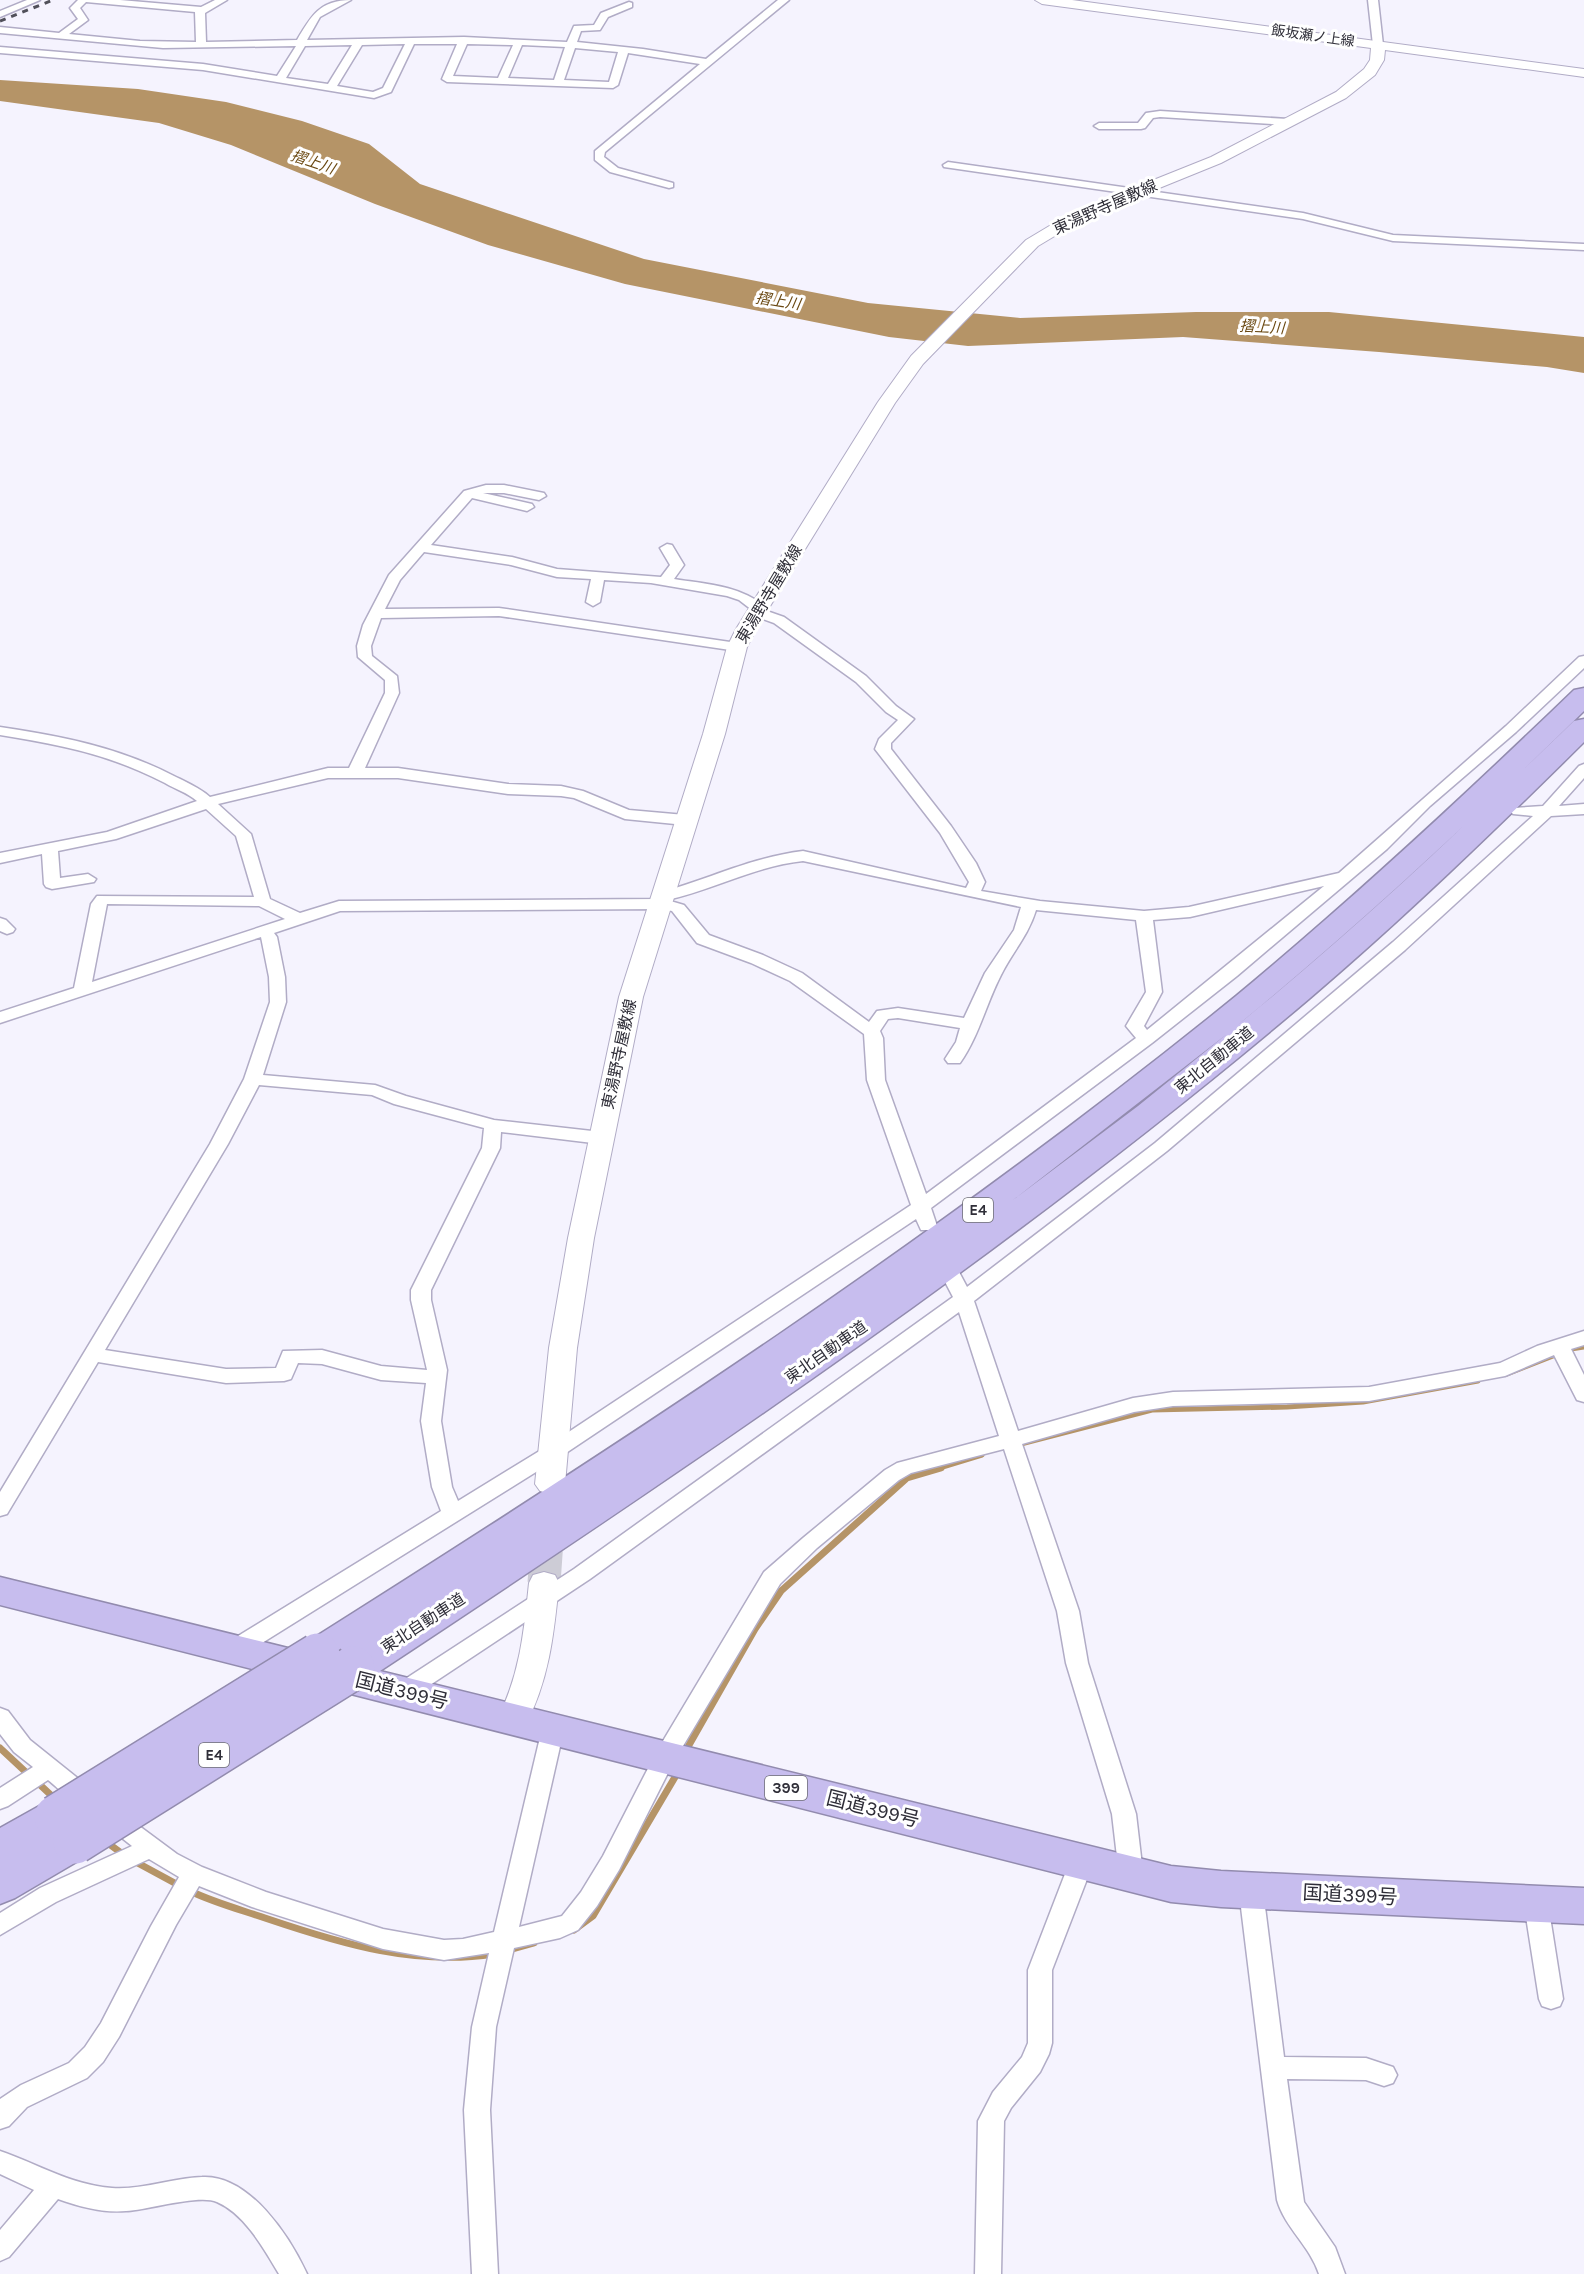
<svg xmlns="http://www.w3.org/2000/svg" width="1584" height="2274" viewBox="0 0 1584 2274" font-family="Karla,'Noto Sans JP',sans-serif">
	<rect width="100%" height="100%" fill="#f5f3fe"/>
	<path fill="#b59467" d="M 0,80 L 138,89 L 226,102 L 302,121 L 369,144 L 420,184 L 644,259 L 868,303 L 1020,318 L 1196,312 L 1329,312 L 1584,337 L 1584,373 L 1547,367 L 1379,352 L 1183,337 L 968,346 L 889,337 L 625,284 L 488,245 L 375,204 L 231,145 L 159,123 L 0,101 Z"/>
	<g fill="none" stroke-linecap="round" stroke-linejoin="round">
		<path stroke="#b59467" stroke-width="5" d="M 1507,1374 L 1571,1349 L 1584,1347
			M 1017,1445 L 1152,1410 L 1287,1407 L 1363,1402 L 1478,1381
			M 936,1469 L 982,1455"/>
		<path stroke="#b59467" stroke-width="7" d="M 689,1745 L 755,1629 L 781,1591 L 907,1478 L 941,1468
			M 0,1748 L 30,1776
			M 37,1782 L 54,1798
			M 105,1841 L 124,1855
			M 134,1861 L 182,1887
			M 190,1891 C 215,1903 242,1910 268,1919 C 342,1944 415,1966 494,1954
			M 574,1930 L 593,1916 L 678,1772
			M 509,1950 L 534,1943"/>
		<path stroke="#cdccd6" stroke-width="33" stroke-dasharray="33 16" stroke-linecap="butt" d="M 544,1583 L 548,1526"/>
		<defs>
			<path id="street" d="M 27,0 L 40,0 L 0,17 L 0,11 Z
				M 78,0 L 120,0 L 201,7 L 215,0 L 227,0 L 205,13 L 206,42 L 297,40 C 311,16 320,0 351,0 L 320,17 L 307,40 L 464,37 L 567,42 L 574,26 L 594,25 L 601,13 L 629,2 L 632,3 L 632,7 L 608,17 L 600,30 L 581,31 L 577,42 L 643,49 L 706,59 L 778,0 L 789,0 L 605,152 L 604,157 L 618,168 L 673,183 L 673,187 L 669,188 L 610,172 L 595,160 L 595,151 L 700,64 L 628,53 L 618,85 L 613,88 L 447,82 L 442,79 L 457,44 L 414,44 L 391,92 L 374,98 L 203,70 L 0,53 L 0,47 L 203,64 L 277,76 L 296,46 L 163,48 L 0,33 L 0,27 L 59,33 L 78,19 L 70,8 ZM 86,2 L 195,12 L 196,42 L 140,41 L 69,34 L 88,20 L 80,8 ZM 405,44 L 383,88 L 373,92 L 337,86 L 362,45 ZM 467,44 L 513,45 L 498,78 L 453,76 ZM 352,45 L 328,84 L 286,78 L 305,46 ZM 522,45 L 565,47 L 554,80 L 508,78 ZM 575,48 L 618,52 L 609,82 L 564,80 Z
				M 1368,0 L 1378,0 L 1383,45 L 1378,48 L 1373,45 Z
				M 1160,111 L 1288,119 L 1293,122 L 1288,125 L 1160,117 L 1153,118 L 1145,128 L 1141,129 L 1099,129 L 1094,126 L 1099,123 L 1138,123 L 1146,113 Z
				M 948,162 L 1303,213 L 1393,235 L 1584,244 L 1584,250 L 1393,241 L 1303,219 L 944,167 L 943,165 Z
				M 486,485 L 504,485 L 544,493 L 546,496 L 539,500 L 504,493 L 483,493 L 532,504 L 534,507 L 527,511 L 472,498 L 431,545 L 512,557 L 557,569 L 661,577 L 670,565 L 660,548 L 667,544 L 672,545 L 684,565 L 674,579 C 705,584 737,585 763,605 L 764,610 L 784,617 L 866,676 L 896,706 L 914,719 L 891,743 L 891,749 L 951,826 L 976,863 L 985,882 L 981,891 L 1040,901 L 1144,911 L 1189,907 L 1339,873 L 1506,726 L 1579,657 L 1584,656 L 1584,668 L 1516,732 L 1430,806 L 1387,849 L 1237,976 L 1152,1043 L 931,1208 L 937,1226 L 935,1230 L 921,1230 L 916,1219 L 560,1457 L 241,1656 L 233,1658 L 225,1656 L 222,1650 L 225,1644 L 441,1511 L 432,1487 L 421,1421 L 426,1383 L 381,1380 L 322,1364 L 298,1363 L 291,1379 L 284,1381 L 226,1383 L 98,1362 L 7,1514 L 0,1516 L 0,1492 L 210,1144 L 244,1079 L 270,1002 L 269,977 L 261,937 L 0,1023 L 0,1012 L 74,988 L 91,904 L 97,896 L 254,897 L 236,836 L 206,809 L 116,839 L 58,851 L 60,878 L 88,874 L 96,879 L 94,882 L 52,889 L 46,887 L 44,884 L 42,854 L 0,863 L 0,853 L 107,832 L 197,801 C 188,793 175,789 165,783 C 109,754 61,745 0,735 L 0,727 C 61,736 118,747 174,776 C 186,782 200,788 210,797 L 328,768 L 349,768 L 385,693 L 385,680 L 358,657 L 357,646 L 363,625 L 389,575 L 464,491 ZM 424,552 L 511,565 L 557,577 L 591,579 L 586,602 L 593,606 L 600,602 L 604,580 L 651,583 L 727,596 L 739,600 L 752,610 L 752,615 L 774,623 L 856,682 L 886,712 L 898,720 L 879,739 L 875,749 L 940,833 L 969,882 L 966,888 L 803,851 C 752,857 707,880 658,893 L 656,896 L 658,899 L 339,901 L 300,913 L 270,899 L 251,834 L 218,804 L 328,778 L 398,778 L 508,794 L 561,796 L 574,798 L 625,819 L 685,825 L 693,820 L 685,815 L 629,810 L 583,791 L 561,786 L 508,784 L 398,768 L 365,768 L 399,693 L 397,676 L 372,656 L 371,646 L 381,618 L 499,616 L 737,651 L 744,647 L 737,643 L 499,608 L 385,609 L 400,580 ZM 803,861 L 1021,907 L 1014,930 L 985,973 L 964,1018 L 898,1008 L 877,1011 L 869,1022 L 802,973 L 763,955 L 709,935 L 684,905 L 667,900 C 713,890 755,866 803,861 ZM 1324,886 L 1147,1030 L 1144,1026 L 1162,992 L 1153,920 L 1190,917 ZM 107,904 L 259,906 L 285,919 L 92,982 ZM 662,909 L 672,911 L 697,943 L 751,963 L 790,981 L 864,1034 L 867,1080 L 911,1205 L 546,1447 L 458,1501 L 452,1487 L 441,1421 L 447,1370 L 431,1300 L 431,1290 L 500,1148 L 501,1132 L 601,1144 L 607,1142 L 610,1138 L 607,1134 L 601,1132 L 494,1120 L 406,1096 L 375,1085 L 263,1075 L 286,1002 L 285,977 L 277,937 L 274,933 L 340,911 ZM 1036,910 L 1136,920 L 1146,992 L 1126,1026 L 1136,1038 L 926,1194 L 885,1080 L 883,1038 L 880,1031 L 888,1019 L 898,1018 L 960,1028 L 956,1042 L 945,1059 L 948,1063 L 960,1063 C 979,1036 986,1004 1001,975 C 1013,951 1028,936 1036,910 ZM 259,1085 L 372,1095 L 394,1104 L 484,1128 L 482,1148 L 411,1290 L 411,1300 L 427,1370 L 381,1366 L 322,1350 L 283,1351 L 276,1368 L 226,1369 L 105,1350 L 228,1144 Z
				M 1584,764 L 1584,778 L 1559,806 L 1584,804 L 1584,814 L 1551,816 L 1405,950 L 1167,1151 L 974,1301 L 1018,1431 L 1133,1398 L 1173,1392 L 1369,1387 L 1500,1363 L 1537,1346 L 1584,1331 L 1584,1345 L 1571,1349 L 1584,1375 L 1584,1402 L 1577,1400 L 1554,1355 L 1505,1376 L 1369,1401 L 1173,1406 L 1134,1412 L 1022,1444 L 1079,1611 L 1088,1663 L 1136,1814 L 1143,1874 L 1139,1881 L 1131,1884 L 1123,1881 L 1119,1874 L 1112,1814 L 1066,1663 L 1057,1611 L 1004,1449 L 911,1473 L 899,1480 L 817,1548 L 780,1584 L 674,1761 L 619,1870 L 597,1906 L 578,1930 L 560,1938 L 514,1948 L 496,2027 L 490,2110 L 498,2274 L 472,2274 L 464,2110 L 472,2027 L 489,1953 L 444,1960 L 383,1949 L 252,1907 L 199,1886 L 176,1925 L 119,2037 L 103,2062 L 87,2078 L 27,2107 L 9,2126 L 0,2129 L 0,2099 L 21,2085 L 69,2063 L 85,2047 L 101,2023 L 151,1926 L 179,1877 L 149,1859 L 56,1902 L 0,1935 L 0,1913 L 40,1888 L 132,1846 L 103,1823 L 99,1817 L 103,1811 L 111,1808 L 119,1811 L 177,1854 L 202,1867 L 266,1892 L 383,1929 L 444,1940 L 463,1939 L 494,1932 L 542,1729 L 545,1723 L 553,1720 L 561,1723 L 564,1729 L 519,1927 L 562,1916 L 581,1892 L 603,1856 L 657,1751 L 764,1572 L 803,1538 L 885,1470 L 897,1463 L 999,1436 L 959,1312 L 590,1579 L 412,1697 L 404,1699 L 396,1697 L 393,1691 L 396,1685 L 574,1569 L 953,1297 L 942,1276 L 945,1272 L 952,1270 L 959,1272 L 967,1287 L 1155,1143 L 1393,942 L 1533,816 L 1513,814 L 1510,811 L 1513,808 L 1543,806 L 1579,766 Z
				M 0,918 L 6,920 L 15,929 L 13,932 L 7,934 L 0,931 Z
				M 0,1708 L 8,1711 L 30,1740 L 95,1792 L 99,1798 L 95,1804 C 77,1810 62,1791 48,1780 L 8,1806 L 0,1809 L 0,1788 L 33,1767 L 14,1752 L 0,1734 Z
				M 1082,1852 L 1090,1854 L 1094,1861 L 1052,1970 L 1052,2043 L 1049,2054 L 1040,2072 L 1011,2108 L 1004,2121 L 1001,2274 L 975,2274 L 978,2121 L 993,2092 L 1022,2057 L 1028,2043 L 1028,1970 L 1070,1861 L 1074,1854 Z
				M 1251,1881 L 1259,1884 L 1263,1891 L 1284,2057 L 1366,2058 L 1393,2067 L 1397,2075 L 1393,2083 L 1384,2086 L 1366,2080 L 1287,2079 L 1304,2202 L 1335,2247 L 1345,2274 L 1319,2274 C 1310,2246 1285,2228 1277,2200 L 1239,1891 L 1243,1884 Z
				M 1536,1894 L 1544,1897 L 1548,1904 L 1563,1999 L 1560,2006 L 1551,2009 L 1542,2006 L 1539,1999 L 1524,1904 L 1528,1897 Z
				M 0,2151 C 38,2164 71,2185 112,2188 C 143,2190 172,2178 202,2177 C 249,2174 290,2237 307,2274 L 279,2274 C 264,2249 245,2214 217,2202 C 199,2194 148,2210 126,2211 C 103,2213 80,2207 58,2199 L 9,2257 L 0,2261 L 0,2230 L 34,2190 L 0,2174 Z"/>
			<path id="secondary" d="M 1035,0 L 1072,0 L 1584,69 L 1584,77 L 1385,50 L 1384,60 L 1375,75 L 1346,98 L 1221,163 L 1083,219 L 1038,246 L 923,364 L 895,403 L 756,629 L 747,647 L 725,734 L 643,997 L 594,1238 L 577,1348 L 565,1484 L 560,1491 L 550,1494 L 540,1491 L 535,1484 L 549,1348 L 568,1238 L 619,997 L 703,734 L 727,647 L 736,629 L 878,402 L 911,356 L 1026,240 L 1071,213 L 1211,157 L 1336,92 L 1364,69 L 1370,60 L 1371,48 L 1042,4 Z
				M 544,1572 L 555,1575 L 559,1583 C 554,1634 549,1682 524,1728 L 513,1731 L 502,1728 L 497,1719 C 520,1676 524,1630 529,1583 L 533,1575 Z"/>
			<path id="highway" d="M 1584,688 L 1584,711 C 1471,821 1356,928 1234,1028 C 1353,932 1464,827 1574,721 L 1584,719 L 1584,742 C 1495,830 1405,917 1310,998 C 1018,1246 699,1460 380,1671 L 1171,1866 L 1221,1871 L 1584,1888 L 1584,1924 L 1221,1907 L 1171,1902 L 0,1605 L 0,1577 L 300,1651 L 304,1644 C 624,1442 942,1235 1236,996 C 1353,899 1465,795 1574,690 ZM 1227,1034 L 1138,1106 L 1013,1200 Z
				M 56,1800 L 71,1805 L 77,1817 L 73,1826 L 90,1830 L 96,1842 L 90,1854 L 15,1898 L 0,1904 L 0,1828 L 41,1805 Z"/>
		</defs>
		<use href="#street" stroke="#b1acc6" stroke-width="3"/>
		<use href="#secondary" stroke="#b1acc6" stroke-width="2"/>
		<use href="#highway" stroke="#928bae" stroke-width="3"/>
		<use href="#street" fill="#fff" fill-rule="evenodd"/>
		<use href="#secondary" fill="#fff" fill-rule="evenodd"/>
		<use href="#highway" fill="#c7bdee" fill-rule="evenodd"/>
		<path stroke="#51505a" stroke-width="3" stroke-dasharray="6 6" stroke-linecap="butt" d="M 0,21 L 53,0"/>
		<defs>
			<path id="highway-bridge" d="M 56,1817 L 318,1655
				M 75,1842 L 353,1668"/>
		</defs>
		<use href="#highway-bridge" stroke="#928bae" stroke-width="46" stroke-linecap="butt"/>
		<use href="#highway-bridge" stroke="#c7bdee" stroke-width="43"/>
	</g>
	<g text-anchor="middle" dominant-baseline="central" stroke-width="6" stroke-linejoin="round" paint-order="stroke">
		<g font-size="14" fill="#2f2e38" stroke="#fff">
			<text transform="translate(1313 36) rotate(8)">飯坂瀬ノ上線</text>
		</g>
		<g font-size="15" font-style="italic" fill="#6a4811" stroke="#fff">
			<text transform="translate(313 162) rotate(19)">摺上川</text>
			<text transform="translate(778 301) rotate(9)">摺上川</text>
			<text transform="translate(1262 327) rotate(3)">摺上川</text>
		</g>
		<g fill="#fff" stroke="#6d6d74" stroke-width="1.5">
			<rect x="963" y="1198" width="30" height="24" rx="4.5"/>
			<rect x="199" y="1743" width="30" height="24" rx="4.5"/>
			<rect x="765" y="1776" width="42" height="24" rx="4.5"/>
		</g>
		<g font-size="15" font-weight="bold" fill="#2f2e38">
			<text x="978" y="1210">E4</text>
			<text x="214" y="1755">E4</text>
			<text x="786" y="1788">399</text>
		</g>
		<g font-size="16" fill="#2f2e38" stroke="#fff">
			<text transform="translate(1105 207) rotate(-24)">東湯野寺屋敷線</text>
			<text transform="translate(769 594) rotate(-59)">東湯野寺屋敷線</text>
			<text transform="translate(619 1054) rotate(-78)">東湯野寺屋敷線</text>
			<text transform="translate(1214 1060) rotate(-39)">東北自動車道</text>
			<text transform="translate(826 1352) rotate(-35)">東北自動車道</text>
			<text transform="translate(423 1623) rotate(-33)">東北自動車道</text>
		</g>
		<g font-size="20" fill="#2f2e38" stroke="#fff">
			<text transform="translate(402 1691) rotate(14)">国道399号</text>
			<text transform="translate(873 1809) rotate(14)">国道399号</text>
			<text transform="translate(1350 1895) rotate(3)">国道399号</text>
		</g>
	</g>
</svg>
